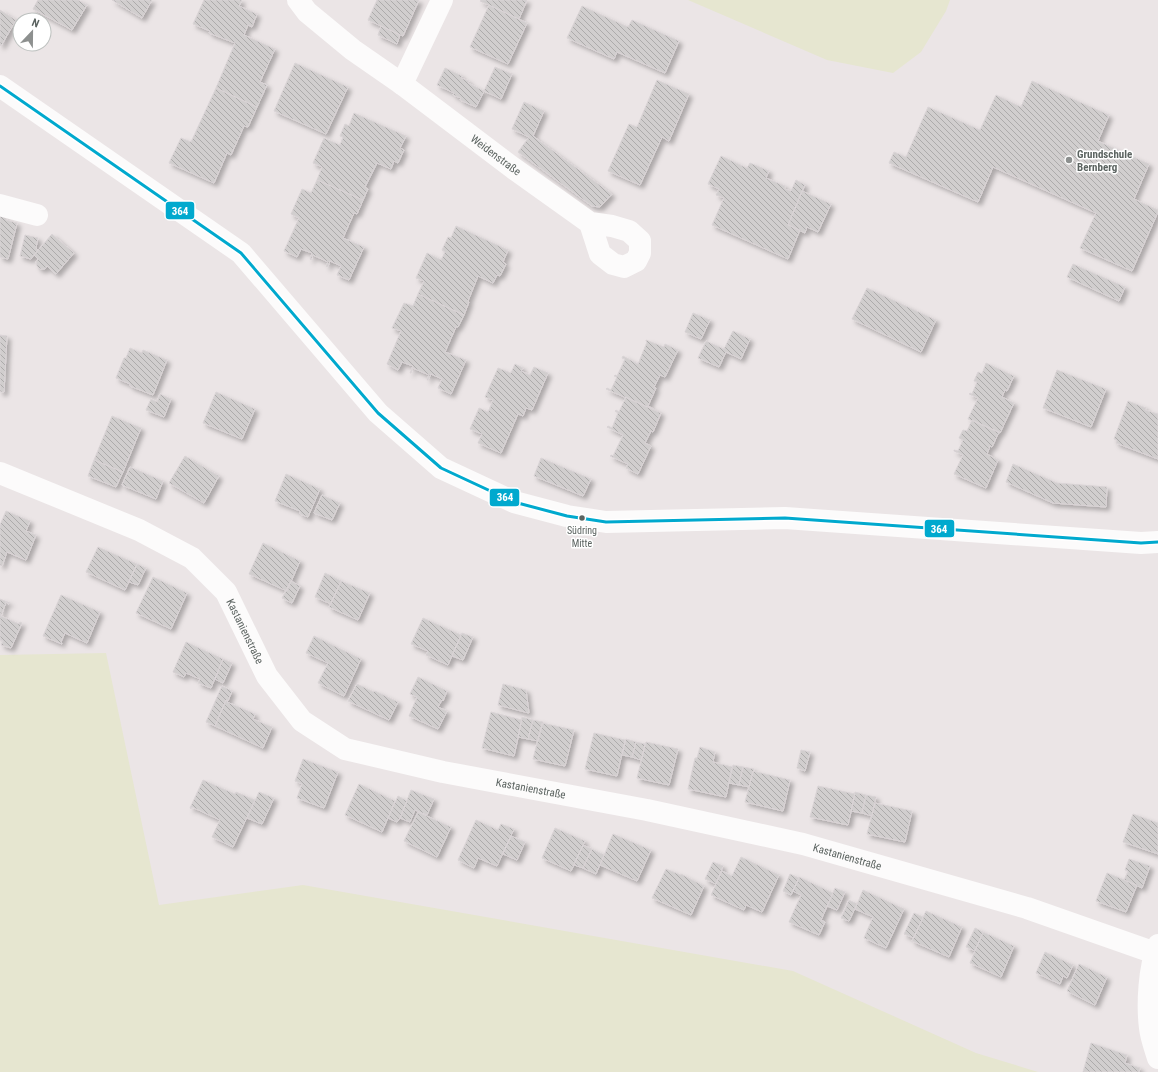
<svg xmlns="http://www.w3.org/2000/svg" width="1158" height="1072" viewBox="0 0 1158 1072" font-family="'Roboto Condensed',sans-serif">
	<defs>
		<pattern id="building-back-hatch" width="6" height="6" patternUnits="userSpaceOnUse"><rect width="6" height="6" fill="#d1cece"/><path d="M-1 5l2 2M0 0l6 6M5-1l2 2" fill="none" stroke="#adabab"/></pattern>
		<filter id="shadow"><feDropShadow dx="3.5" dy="3.5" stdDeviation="2" flood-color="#0004"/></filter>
	</defs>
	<rect width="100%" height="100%" fill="#ebe5e6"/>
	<path fill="#e6e6d0" d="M 688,0 L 950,0 L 946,11 L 921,52 L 893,73 L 827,60 Z
		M 106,653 L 159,905 L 303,885 L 793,971 L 976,1053 L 1038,1072 L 0,1072 L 0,655 Z"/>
	<path fill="url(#building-back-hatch)" stroke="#dad4d6" filter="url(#shadow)" d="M 38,0 L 78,0 L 87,5 L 72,30 L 33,9 Z
		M 112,0 L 152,0 L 142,18 Z
		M 204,0 L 242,0 L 239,6 L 257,14 L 252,27 L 248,25 L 244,35 L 275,49 L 260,82 L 267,85 L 257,107 L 216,88 L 235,43 L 209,33 L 210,31 L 193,24 Z
		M 377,0 L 419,0 L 403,36 L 368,20 Z
		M 481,0 L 527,0 L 519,19 L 480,1 Z
		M 489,5 L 527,23 L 508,64 L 470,47 Z
		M 582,6 L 628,27 L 632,20 L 679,41 L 665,73 L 617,52 L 614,59 L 567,38 Z
		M 0,10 L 16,20 L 1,46 L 0,45 Z
		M 381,26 L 400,35 L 397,44 L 378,35 Z
		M 295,63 L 348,87 L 326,134 L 274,111 Z
		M 495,67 L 512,74 L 501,99 L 484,91 Z
		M 445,68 L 462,76 L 461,78 L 469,81 L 468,83 L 484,91 L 476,107 L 460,100 L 461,98 L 453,95 L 454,93 L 437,85 Z
		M 657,80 L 689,94 L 669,141 L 662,137 L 640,185 L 608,171 L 629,124 L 637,127 Z
		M 1032,81 L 1109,115 L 1098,141 L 1149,164 L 1134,199 L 1158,210 L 1158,212 L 1132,271 L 1080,248 L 1096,213 L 993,167 L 978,202 L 889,163 L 894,152 L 906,157 L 928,107 L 980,130 L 996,95 L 1021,107 Z
		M 216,88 L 257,107 L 248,127 L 244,126 L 231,155 L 227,153 L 214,183 L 169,163 L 181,138 L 191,142 Z
		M 524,102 L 544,111 L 533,136 L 612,194 L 600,207 L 592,206 L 518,152 L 529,137 L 512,129 Z
		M 354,113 L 406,136 L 400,148 L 404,150 L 398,163 L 394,161 L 391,169 L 377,163 L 365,187 L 368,189 L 363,200 L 317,180 L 322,167 L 313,163 L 324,138 L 340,145 L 343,137 L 340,136 L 345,124 L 349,126 Z
		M 721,156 L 747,168 L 750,163 L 769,171 L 766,178 L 785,186 L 785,189 L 791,191 L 796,180 L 805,185 L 788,225 L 800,230 L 788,259 L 712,225 L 724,198 L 716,195 L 719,189 L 708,184 Z
		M 317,180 L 363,200 L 357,214 L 354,213 L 343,238 L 364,247 L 349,280 L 337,275 L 341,266 L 330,261 L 328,267 L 326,266 L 328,262 L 313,255 L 311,260 L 310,259 L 312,253 L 301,249 L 297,257 L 284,251 L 299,218 L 291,214 L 302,189 L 311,193 Z
		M 802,191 L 831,204 L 818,232 L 807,227 L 805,233 L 788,225 Z
		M 0,216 L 6,218 L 6,220 L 17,223 L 8,259 L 0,257 Z
		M 456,226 L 508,250 L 503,262 L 506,264 L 500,276 L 497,275 L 493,283 L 478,276 L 468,301 L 469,302 L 464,315 L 418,294 L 424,281 L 416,278 L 427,253 L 441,260 L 445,252 L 442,250 L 448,237 L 451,238 Z
		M 52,234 L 74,253 L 56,274 L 47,266 L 45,269 L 40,269 L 37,266 L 36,261 L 38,259 L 34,255 Z
		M 25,235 L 38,238 L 36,248 L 38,250 L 31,259 L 20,256 Z
		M 1073,264 L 1125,287 L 1119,301 L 1067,277 Z
		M 867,288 L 936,320 L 921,352 L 852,319 Z
		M 418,294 L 464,315 L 458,327 L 456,327 L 445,352 L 466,360 L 451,394 L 438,388 L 442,379 L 431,374 L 428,380 L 427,380 L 429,375 L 413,368 L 411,373 L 410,373 L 413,366 L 402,362 L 398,370 L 387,364 L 401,331 L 392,328 L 404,303 L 413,306 Z
		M 693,313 L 710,320 L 701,339 L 685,332 Z
		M 733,331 L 750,339 L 741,359 L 726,352 L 719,367 L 698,358 L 706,341 L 724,349 Z
		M 0,335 L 7,336 L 4,392 L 0,392 Z
		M 646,340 L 664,347 L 665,344 L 678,350 L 665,377 L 660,375 L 654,387 L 656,388 L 648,406 L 661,413 L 606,389 L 607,388 L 611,390 L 617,377 L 614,376 L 615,375 L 617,376 L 625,359 L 622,358 L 623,356 L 638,364 L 647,342 L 646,341 Z
		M 130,348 L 142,353 L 143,350 L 167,360 L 153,395 L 130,386 L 130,384 L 116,378 L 124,358 L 126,358 Z
		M 986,363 L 1014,376 L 1007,391 L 1005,390 L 1002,397 L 1014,403 L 1000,433 L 968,419 L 978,398 L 969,394 L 970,393 L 972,394 L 977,382 L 974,381 L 978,372 L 982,374 Z
		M 515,364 L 523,368 L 521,371 L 530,375 L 534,367 L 548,373 L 532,410 L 526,408 L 523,416 L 518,414 L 501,453 L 478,443 L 482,434 L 470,429 L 479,408 L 488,412 L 493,400 L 485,397 L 498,368 L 511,373 Z
		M 1057,370 L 1106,389 L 1091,427 L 1043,408 Z
		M 216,392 L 255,409 L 242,439 L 203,423 Z
		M 160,394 L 171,399 L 164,417 L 146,410 L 151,399 L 157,402 Z
		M 626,397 L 661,413 L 653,432 L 651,431 L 645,443 L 651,446 L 638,474 L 626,468 L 628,464 L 610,456 L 611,455 L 613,456 L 623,435 L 607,427 L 608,426 L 612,428 L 618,413 L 615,411 L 616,410 L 619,412 Z
		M 1128,401 L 1146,408 L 1145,410 L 1158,414 L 1158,459 L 1116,443 L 1117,440 L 1114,439 Z
		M 112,416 L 141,428 L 123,472 L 94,460 Z
		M 972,420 L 999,432 L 992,447 L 990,446 L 987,454 L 998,460 L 986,488 L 954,474 L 963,455 L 954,451 L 954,450 L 958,451 L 963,440 L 959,438 L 963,430 L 967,431 Z
		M 185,456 L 219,476 L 204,503 L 169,483 Z
		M 541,458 L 591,479 L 583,496 L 534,476 Z
		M 94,460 L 123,472 L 116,487 L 88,476 Z
		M 1013,464 L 1057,483 L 1107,487 L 1106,507 L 1053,503 L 1006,482 Z
		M 130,467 L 163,481 L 156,499 L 122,485 Z
		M 286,474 L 320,489 L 308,517 L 300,514 L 300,511 L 275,501 Z
		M 322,495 L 340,503 L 332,520 L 314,513 Z
		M 6,511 L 30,521 L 26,531 L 36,535 L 26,560 L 7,552 L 2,566 L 0,565 L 0,525 Z
		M 263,543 L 300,561 L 287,591 L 249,574 Z
		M 98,547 L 137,564 L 125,590 L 86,572 Z
		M 137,564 L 146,568 L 138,585 L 129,582 Z
		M 325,573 L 341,581 L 331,604 L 315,597 Z
		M 153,577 L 187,593 L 171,629 L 136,613 Z
		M 291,581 L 300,586 L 292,603 L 282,598 Z
		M 341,581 L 370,593 L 358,620 L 329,607 Z
		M 61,595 L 100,612 L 87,643 L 65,633 L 61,642 L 62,644 L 43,636 Z
		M 0,599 L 10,603 L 9,604 L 6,602 L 1,616 L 19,624 L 20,622 L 22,623 L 11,648 L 1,645 L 3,641 L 0,640 Z
		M 423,618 L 461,635 L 448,665 L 426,655 L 428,651 L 411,644 Z
		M 462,633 L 473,637 L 463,660 L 452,656 Z
		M 314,636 L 361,659 L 344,696 L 318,683 L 328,663 L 306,653 Z
		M 186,642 L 223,659 L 211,688 L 198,683 L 200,679 L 186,673 L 184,677 L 173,672 Z
		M 223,659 L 232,663 L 223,683 L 215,679 Z
		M 418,677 L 447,691 L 443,701 L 442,700 L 438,707 L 447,711 L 438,729 L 409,716 L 417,697 L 410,694 Z
		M 357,684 L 374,692 L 375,691 L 398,702 L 389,720 L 348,701 Z
		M 503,684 L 526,690 L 529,713 L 498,705 Z
		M 222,686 L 232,691 L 228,701 L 226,700 L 215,726 L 206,722 Z
		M 226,700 L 228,701 L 227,702 L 255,714 L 253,719 L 272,727 L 263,748 L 215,726 Z
		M 491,712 L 522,720 L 514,756 L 482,748 Z
		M 522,717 L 533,720 L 528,739 L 518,737 Z
		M 533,720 L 543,722 L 538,741 L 528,739 Z
		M 542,723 L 574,730 L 565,766 L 533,759 Z
		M 594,733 L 625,740 L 617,776 L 585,769 Z
		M 626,739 L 636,742 L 632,757 L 622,755 Z
		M 636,742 L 645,744 L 641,760 L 632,757 Z
		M 646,742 L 678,749 L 669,785 L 637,778 Z
		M 700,747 L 715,752 L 713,762 L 732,767 L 726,797 L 688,789 L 695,758 L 697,758 Z
		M 801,750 L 810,752 L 805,771 L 797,768 Z
		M 303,759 L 338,772 L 324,808 L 297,798 L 302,784 L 295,781 Z
		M 733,765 L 743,767 L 739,785 L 729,783 Z
		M 743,767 L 754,769 L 749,787 L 739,785 Z
		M 753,771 L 790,780 L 783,811 L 745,802 Z
		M 203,780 L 235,794 L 236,792 L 255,800 L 233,847 L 212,837 L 220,820 L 192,807 L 191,809 L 190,808 Z
		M 359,784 L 395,801 L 382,832 L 345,815 Z
		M 818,786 L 855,794 L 848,825 L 810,817 Z
		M 411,790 L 434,799 L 427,815 L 415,810 L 410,822 L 400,818 Z
		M 259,792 L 274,798 L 262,824 L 247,818 Z
		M 855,792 L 866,795 L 862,813 L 851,811 Z
		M 866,795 L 876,797 L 872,816 L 862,813 Z
		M 398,796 L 407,801 L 400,818 L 397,822 L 388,818 Z
		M 875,803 L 912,811 L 905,842 L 867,834 Z
		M 418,812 L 451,827 L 437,857 L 404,841 Z
		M 1133,814 L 1158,823 L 1158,854 L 1123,842 Z
		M 476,820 L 498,830 L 501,824 L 514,829 L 497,866 L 478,858 L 474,868 L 458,860 Z
		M 555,828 L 585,841 L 571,871 L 542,858 Z
		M 613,834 L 651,850 L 637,881 L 600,865 Z
		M 511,836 L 525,842 L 517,860 L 503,854 Z
		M 583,845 L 592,849 L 583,868 L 574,865 Z
		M 592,849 L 604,855 L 596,874 L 583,868 Z
		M 741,857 L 779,875 L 762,912 L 746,905 L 744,910 L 711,895 L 722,871 L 732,876 Z
		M 1129,859 L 1150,866 L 1142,888 L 1124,880 L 1128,871 L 1125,870 Z
		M 713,862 L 723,866 L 716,884 L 705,879 Z
		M 666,869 L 681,875 L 681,874 L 704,886 L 691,915 L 652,898 Z
		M 1107,873 L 1137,885 L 1126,912 L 1096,901 Z
		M 790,874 L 799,878 L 791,895 L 783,891 Z
		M 799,877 L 833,893 L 821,920 L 825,922 L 819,935 L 789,922 L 801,895 L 793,891 Z
		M 835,888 L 845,892 L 837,910 L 827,906 Z
		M 863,890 L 904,909 L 886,948 L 864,938 L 873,917 L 855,909 Z
		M 849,900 L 857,904 L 849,921 L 841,918 Z
		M 926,911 L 962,927 L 949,957 L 912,941 Z
		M 914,913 L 923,917 L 914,938 L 904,934 Z
		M 975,928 L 983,932 L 975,951 L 966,947 Z
		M 983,932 L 1014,946 L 1001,977 L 970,963 Z
		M 1045,952 L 1073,965 L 1067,978 L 1063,976 L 1060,984 L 1036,973 Z
		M 1079,964 L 1107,977 L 1095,1005 L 1067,991 Z
		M 1091,1043 L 1127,1055 L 1125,1063 L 1140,1068 L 1139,1072 L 1083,1072 Z"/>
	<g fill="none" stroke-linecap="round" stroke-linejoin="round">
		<g stroke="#fcfbfb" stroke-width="22">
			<path id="s1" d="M 298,0 L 307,12 L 353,50 L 402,84 L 513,168 L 590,223 L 612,226 L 629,231 L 640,241 L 640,253 L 636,261 L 624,267 L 613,264 L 600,254 L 590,223"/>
			<path d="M 402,84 L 442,0"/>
			<path d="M 0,86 L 241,253 L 378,413 L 441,468 L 514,502 L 567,516 L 606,522 L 785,518 L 1141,543 L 1158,542"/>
			<path d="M 0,205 L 37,215"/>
			<path id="s2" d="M 0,473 L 139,530 L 192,558 L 226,592 L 267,676 L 302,721 L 345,749 L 443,772 L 647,810 L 803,844 L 1027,908 L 1158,954"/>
			<path d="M 1158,945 C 1149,968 1147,1004 1150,1028 C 1151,1038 1155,1048 1158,1058"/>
		</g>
		<defs>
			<path id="bus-1" d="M 0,86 L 241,253 L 378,413 L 441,468 L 514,502 L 567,516 L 606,522 L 785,518 L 1141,543 L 1158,542"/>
		</defs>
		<use href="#bus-1" stroke="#fff" stroke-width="6"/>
		<use href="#bus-1" stroke="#00a9ce" stroke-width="3"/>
	</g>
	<circle fill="#8d908f" stroke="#fff" stroke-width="1.5" cx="1069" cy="160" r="4"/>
	<circle fill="#5b6360" stroke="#fff" stroke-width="1.5" cx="582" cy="518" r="3.5"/>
	<g text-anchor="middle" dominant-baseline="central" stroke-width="3" stroke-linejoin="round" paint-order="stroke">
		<g font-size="10" fill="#5b6360" stroke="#fff">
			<text x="582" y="530">Südring<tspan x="582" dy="13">Mitte</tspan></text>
		</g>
		<g font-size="11" font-weight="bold" fill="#5b6360" stroke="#fff" text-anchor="start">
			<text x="1077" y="154">Grundschule<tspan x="1077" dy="13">Bernberg</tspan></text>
		</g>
		<g font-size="11" fill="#5b6360" stroke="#fff">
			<text stroke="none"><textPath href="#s1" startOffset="252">Weidenstraße</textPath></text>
			<text stroke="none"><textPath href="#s2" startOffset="302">Kastanienstraße</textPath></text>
			<text stroke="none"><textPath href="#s2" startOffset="650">Kastanienstraße</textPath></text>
			<text stroke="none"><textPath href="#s2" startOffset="974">Kastanienstraße</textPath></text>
		</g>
	</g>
	<g stroke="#fff" stroke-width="1.5">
		<rect x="165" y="201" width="30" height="19" rx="4" fill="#00a9ce"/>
		<rect x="489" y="488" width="31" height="19" rx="4" fill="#00a9ce"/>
		<rect x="924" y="519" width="31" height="19" rx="4" fill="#00a9ce"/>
	</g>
	<g font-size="11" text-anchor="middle" font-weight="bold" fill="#fff">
		<text x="180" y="215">364</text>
		<text x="505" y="501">364</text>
		<text x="939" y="533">364</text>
	</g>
	<g transform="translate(32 32) rotate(22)"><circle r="19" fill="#ffffff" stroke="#bdc1bf"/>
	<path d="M0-3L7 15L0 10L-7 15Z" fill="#8d908f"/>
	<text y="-6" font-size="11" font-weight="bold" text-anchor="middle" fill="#5b6360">N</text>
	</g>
</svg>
